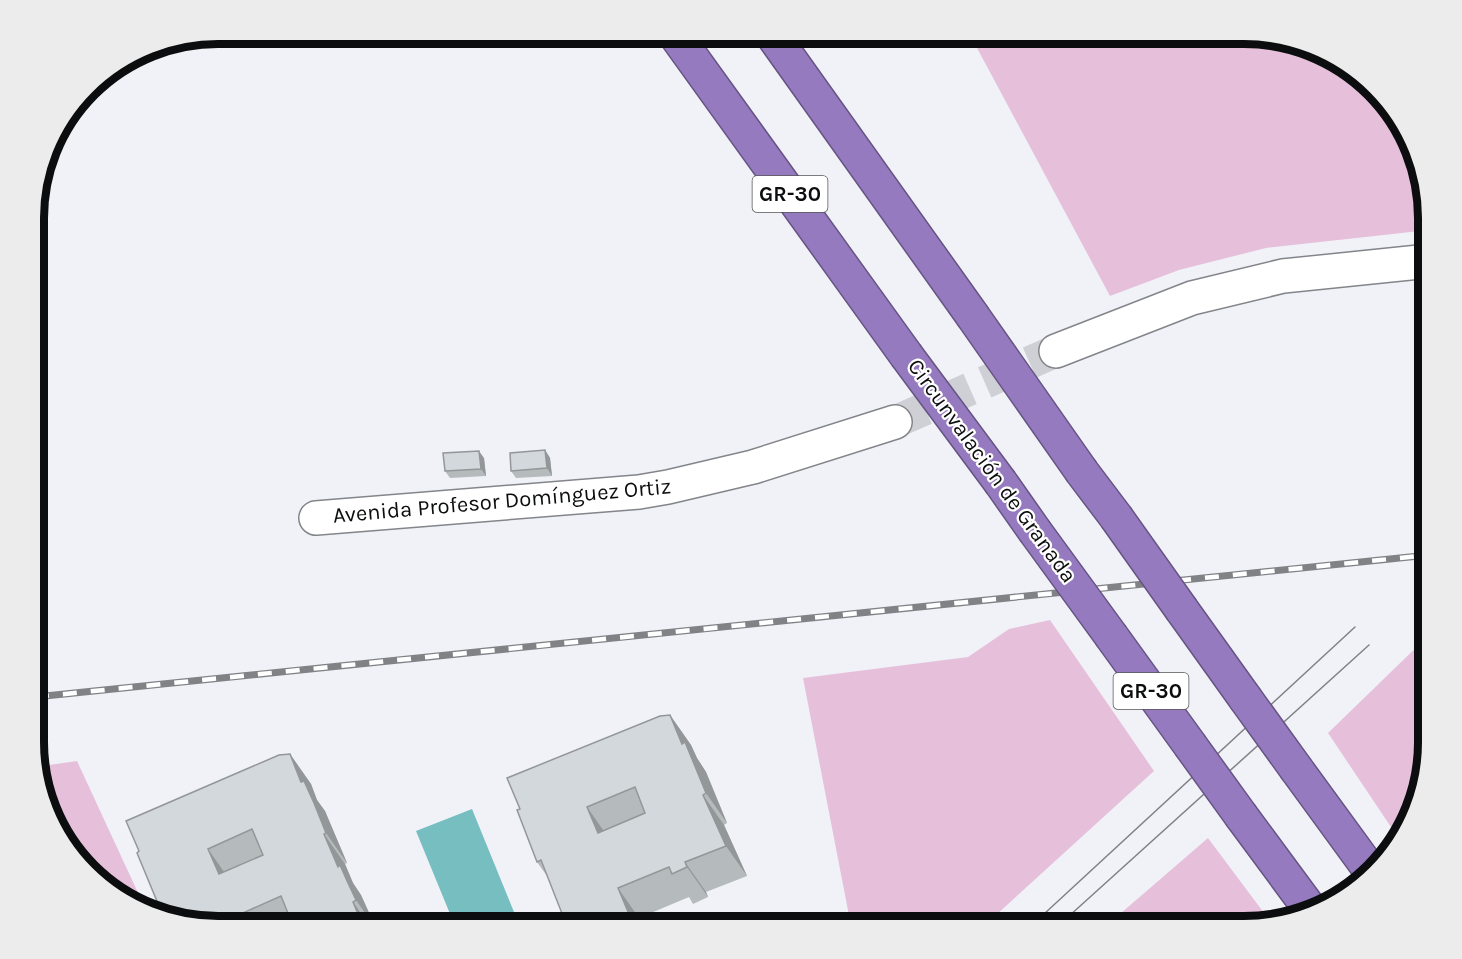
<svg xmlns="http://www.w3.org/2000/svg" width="1462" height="959" viewBox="0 0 1462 959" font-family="Karla,sans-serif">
	<rect width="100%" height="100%" fill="#f0f2f8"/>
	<path fill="#e6c0db" d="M 969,33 L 1244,33 L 1303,43 L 1347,64 L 1404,126 L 1429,206 L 1429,230 L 1266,248 L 1179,270 L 1110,296 Z
		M 1050,620 L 1154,771 L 984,926 L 851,926 L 803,678 L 968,657 L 1009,629 Z
		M 1429,635 L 1429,753 L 1399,839 L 1328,733 Z
		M 77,761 L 146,910 L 115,895 L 58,834 L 35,767 Z
		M 1208,838 L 1270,921 L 1256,926 L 1106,926 Z"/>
	<path fill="#76bebf" d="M 472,809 L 514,912 L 478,926 L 455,926 L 416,831 Z"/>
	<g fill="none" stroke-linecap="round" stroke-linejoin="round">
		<path stroke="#ced0d5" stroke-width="33" stroke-dasharray="33 16" stroke-linecap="butt" d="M 895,422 L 1056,351"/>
		<defs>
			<path id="minor" d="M 1056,351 L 1192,298 L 1283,276 L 1429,261
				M 316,518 L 639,492 L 668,487 L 753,467 L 895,422"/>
			<path id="highway" d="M 674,33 L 906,355
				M 771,33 L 972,315
				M 1082,472 L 1116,517
				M 1001,483 L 1034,530
				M 1182,610 L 1245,698
				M 1112,637 L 1190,745
				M 1297,770 L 1370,870
				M 1242,817 L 1310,909"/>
		</defs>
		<use href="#minor" stroke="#83858a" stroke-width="36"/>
		<use href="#highway" stroke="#665482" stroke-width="36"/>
		<use href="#minor" stroke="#fff" stroke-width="33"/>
		<use href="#highway" stroke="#967ac0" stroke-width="33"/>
		<path stroke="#818286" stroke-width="1.5" d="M 1031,926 L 1355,627
			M 1058,926 L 1369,645"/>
		<defs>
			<path id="rail" d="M 35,697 L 1429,555"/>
		</defs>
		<use href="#rail" stroke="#818286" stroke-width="7"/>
		<use href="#rail" stroke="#fff" stroke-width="4.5" stroke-dasharray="14" stroke-linecap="butt"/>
		<defs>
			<path id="highway-bridge" d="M 972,315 L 1082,472
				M 906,355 L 1001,483
				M 1116,517 L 1182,610
				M 1034,530 L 1112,637
				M 1245,698 L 1297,770
				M 1190,745 L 1242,817"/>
		</defs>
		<use href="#highway-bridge" stroke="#665482" stroke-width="36" stroke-linecap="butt"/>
		<use href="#highway-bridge" stroke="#967ac0" stroke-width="33"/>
	</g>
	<path fill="#b5babc" d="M 545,450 L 550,458 L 552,476 L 516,478 L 511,471 Z
		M 484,458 L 486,476 L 450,478 L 445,471 Z
		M 670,715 L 691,745 L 697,758 L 706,772 L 727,823 L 724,825 L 747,876 L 706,892 L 708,897 L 693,904 L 689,897 L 639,918 L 563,916 L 547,876 L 537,862 L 520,809 Z
		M 290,754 L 311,784 L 317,800 L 325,811 L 347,863 L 345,864 L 353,883 L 361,895 L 375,926 L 218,926 L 168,918 L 159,906 Z"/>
	<path fill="#939799" d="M 545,450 L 550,458 L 552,476 L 547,468 Z
		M 479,451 L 484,458 L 486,476 L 481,469 Z
		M 670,715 L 691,745 L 697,758 L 706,772 L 727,823 L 706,793 L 682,744 Z
		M 290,754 L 311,784 L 317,800 L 325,811 L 347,863 L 326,833 L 301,782 Z
		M 703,795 L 724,825 L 747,876 L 726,846 Z
		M 587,807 L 608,837 L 598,833 Z
		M 324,834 L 345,864 L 353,883 L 361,895 L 375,926 L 374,926 L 356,900 L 338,867 Z
		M 208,849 L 229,879 L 219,874 Z
		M 685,862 L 706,892 L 708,897 L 687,867 Z
		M 618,888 L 639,918 L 643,926 L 634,926 Z
		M 353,902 L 370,926 L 363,926 Z"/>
	<path fill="#d2d8db" stroke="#939799" stroke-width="1.5" fill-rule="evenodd" d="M 545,450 L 547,468 L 511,471 L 510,453 Z
		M 479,451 L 481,469 L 445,471 L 443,453 Z
		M 670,715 L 682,744 L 685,742 L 706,793 L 703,795 L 726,846 L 685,862 L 687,867 L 672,874 L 669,867 L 618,888 L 634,926 L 538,926 L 563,916 L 541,860 L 537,862 L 517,810 L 520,809 L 507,778 L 660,716 ZM 635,787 L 645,813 L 598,833 L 587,807 Z
		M 290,754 L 301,782 L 304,781 L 314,803 L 326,833 L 324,834 L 338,867 L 340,865 L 348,883 L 356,900 L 353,902 L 363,926 L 285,926 L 292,923 L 281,896 L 236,916 L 241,926 L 218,926 L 168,918 L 162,904 L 159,906 L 137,853 L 139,851 L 126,821 L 279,755 ZM 252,829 L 263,855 L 219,874 L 208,849 Z
		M 529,921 L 531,926 L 516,926 Z"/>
	<g text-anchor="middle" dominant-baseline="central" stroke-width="4.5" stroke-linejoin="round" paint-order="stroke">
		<g fill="#fff" stroke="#555656" stroke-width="1.5">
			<rect x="752.5" y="176" width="75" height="36" rx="4.5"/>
			<rect x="1113.5" y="673" width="75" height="36" rx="4.5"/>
		</g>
		<g font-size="21" font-weight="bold" fill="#0c0d0e">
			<text x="790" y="194">GR-30</text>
			<text x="1151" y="691">GR-30</text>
		</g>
		<g font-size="22" fill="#0c0d0e" stroke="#fff">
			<text transform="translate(992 471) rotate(54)">Circunvalación de Granada</text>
			<text transform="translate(502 501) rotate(-5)">Avenida Profesor Domínguez Ortiz</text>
		</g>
	</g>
	<path d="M0 0H1462V959H0ZM218 44H1244A174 174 0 0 1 1418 218V742A174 174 0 0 1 1244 916H218A174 174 0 0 1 44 742V218A174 174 0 0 1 218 44Z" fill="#ececec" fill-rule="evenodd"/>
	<path fill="none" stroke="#0c0d0e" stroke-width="8" d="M218 44H1244A174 174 0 0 1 1418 218V742A174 174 0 0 1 1244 916H218A174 174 0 0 1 44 742V218A174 174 0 0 1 218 44Z"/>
</svg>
